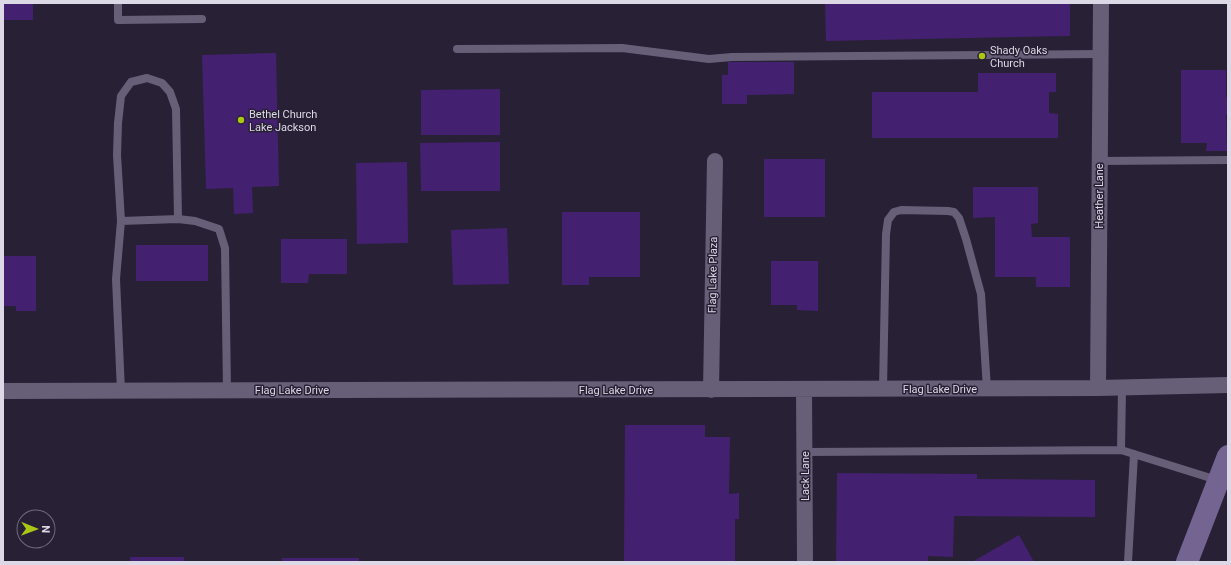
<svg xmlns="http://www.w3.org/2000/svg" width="1231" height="565" viewBox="0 0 1231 565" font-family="Roboto,sans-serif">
	<rect width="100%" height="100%" fill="#282035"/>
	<path fill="#442170" d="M 3,3 L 33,3 L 33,20 L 3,20 Z
		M 825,3 L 1070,3 L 1070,36 L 826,41 Z
		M 276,53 L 279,186 L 252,187 L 253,213 L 234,214 L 233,188 L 206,189 L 202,55 Z
		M 728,62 L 794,62 L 794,94 L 747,95 L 747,104 L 722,104 L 722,75 L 728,75 Z
		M 1181,70 L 1226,70 L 1226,97 L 1228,97 L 1228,115 L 1226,115 L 1227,151 L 1206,151 L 1207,143 L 1181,143 Z
		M 978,73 L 1056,73 L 1056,92 L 1049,92 L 1049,113 L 1058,114 L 1058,138 L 872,138 L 872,92 L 978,92 Z
		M 500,89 L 500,135 L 421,135 L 421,90 Z
		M 500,142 L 500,191 L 421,191 L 420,143 Z
		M 764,159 L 825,159 L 825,217 L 764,217 Z
		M 407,162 L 408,243 L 357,244 L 356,163 Z
		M 973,187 L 1038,187 L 1038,223 L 1031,224 L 1032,237 L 1070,237 L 1070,287 L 1036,287 L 1036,277 L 995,277 L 995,217 L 973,218 Z
		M 562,212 L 640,212 L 640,277 L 589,277 L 589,285 L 562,285 Z
		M 507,228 L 509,284 L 453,285 L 451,230 Z
		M 281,239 L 347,239 L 347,274 L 309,274 L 308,283 L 281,283 Z
		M 136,245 L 208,245 L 208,281 L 136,281 Z
		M 3,256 L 36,256 L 36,311 L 16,311 L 16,306 L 3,306 Z
		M 771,261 L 818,261 L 818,311 L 797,310 L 797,305 L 771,305 Z
		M 625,425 L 705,425 L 705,437 L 730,437 L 729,494 L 739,493 L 739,519 L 735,519 L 735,562 L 624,562 Z
		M 837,473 L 977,474 L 977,479 L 1095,480 L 1095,517 L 954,516 L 953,557 L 928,556 L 928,562 L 836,562 Z
		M 1019,535 L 1034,562 L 972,562 Z
		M 130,557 L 184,557 L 184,562 L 130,562 Z
		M 282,558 L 359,558 L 359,562 L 282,562 Z"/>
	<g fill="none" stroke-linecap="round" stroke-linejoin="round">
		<path stroke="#675f78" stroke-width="8" d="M 118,3 L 118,20 L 202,19
			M 457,49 L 622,48 L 709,59 L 732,57 L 1100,54
			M 1099,161 L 1228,160
			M 121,221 L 117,155 L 118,123 L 121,96 L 131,82 L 147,78 L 162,83 L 170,92 L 176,109 L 178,219
			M 883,389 L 886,234 L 888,220 L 894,212 L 901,210 L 948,211 L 954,212 L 959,218 L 966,239 L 981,294 L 987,389
			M 121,391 L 116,279 L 121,221 L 178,219 L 195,221 L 219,229 L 225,248 L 227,391
			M 1121,450 L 1122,388
			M 805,452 L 1121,450 L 1217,480
			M 1128,562 L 1134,454"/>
		<path stroke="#675f78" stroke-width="16" d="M 1098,388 L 1101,3
			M 804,389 L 805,562
			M 711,390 L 715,161
			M 3,391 L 1098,388 L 1228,385"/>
		<path stroke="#746491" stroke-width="22" d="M 1187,562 L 1228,456"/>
	</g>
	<g fill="#aac716" stroke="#282035" stroke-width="1.5">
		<circle cx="982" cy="56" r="4"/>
		<circle cx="241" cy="120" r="4"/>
	</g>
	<g text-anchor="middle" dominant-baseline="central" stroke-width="3" stroke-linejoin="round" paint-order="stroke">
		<g font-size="11" fill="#ddd8e6" stroke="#282035" text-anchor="start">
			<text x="990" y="50">Shady Oaks<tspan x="990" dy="13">Church</tspan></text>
			<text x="249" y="114">Bethel Church<tspan x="249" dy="13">Lake Jackson</tspan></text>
		</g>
		<g font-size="11" fill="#ddd8e6" stroke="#282035">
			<text transform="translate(1099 196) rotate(-90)">Heather Lane</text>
			<text transform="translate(713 275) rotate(-89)">Flag Lake Plaza</text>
			<text x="940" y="389">Flag Lake Drive</text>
			<text x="292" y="390">Flag Lake Drive</text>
			<text x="616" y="390">Flag Lake Drive</text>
			<text transform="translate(805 476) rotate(-90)">Lack Lane</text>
		</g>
	</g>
	<rect width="1231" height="565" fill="none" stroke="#ddd8e6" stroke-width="8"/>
	<g transform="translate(36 529) rotate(91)"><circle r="19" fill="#282035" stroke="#706a7c"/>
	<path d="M0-3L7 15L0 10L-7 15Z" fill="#aac716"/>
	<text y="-6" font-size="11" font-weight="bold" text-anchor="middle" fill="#ddd8e6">N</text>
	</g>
</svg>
